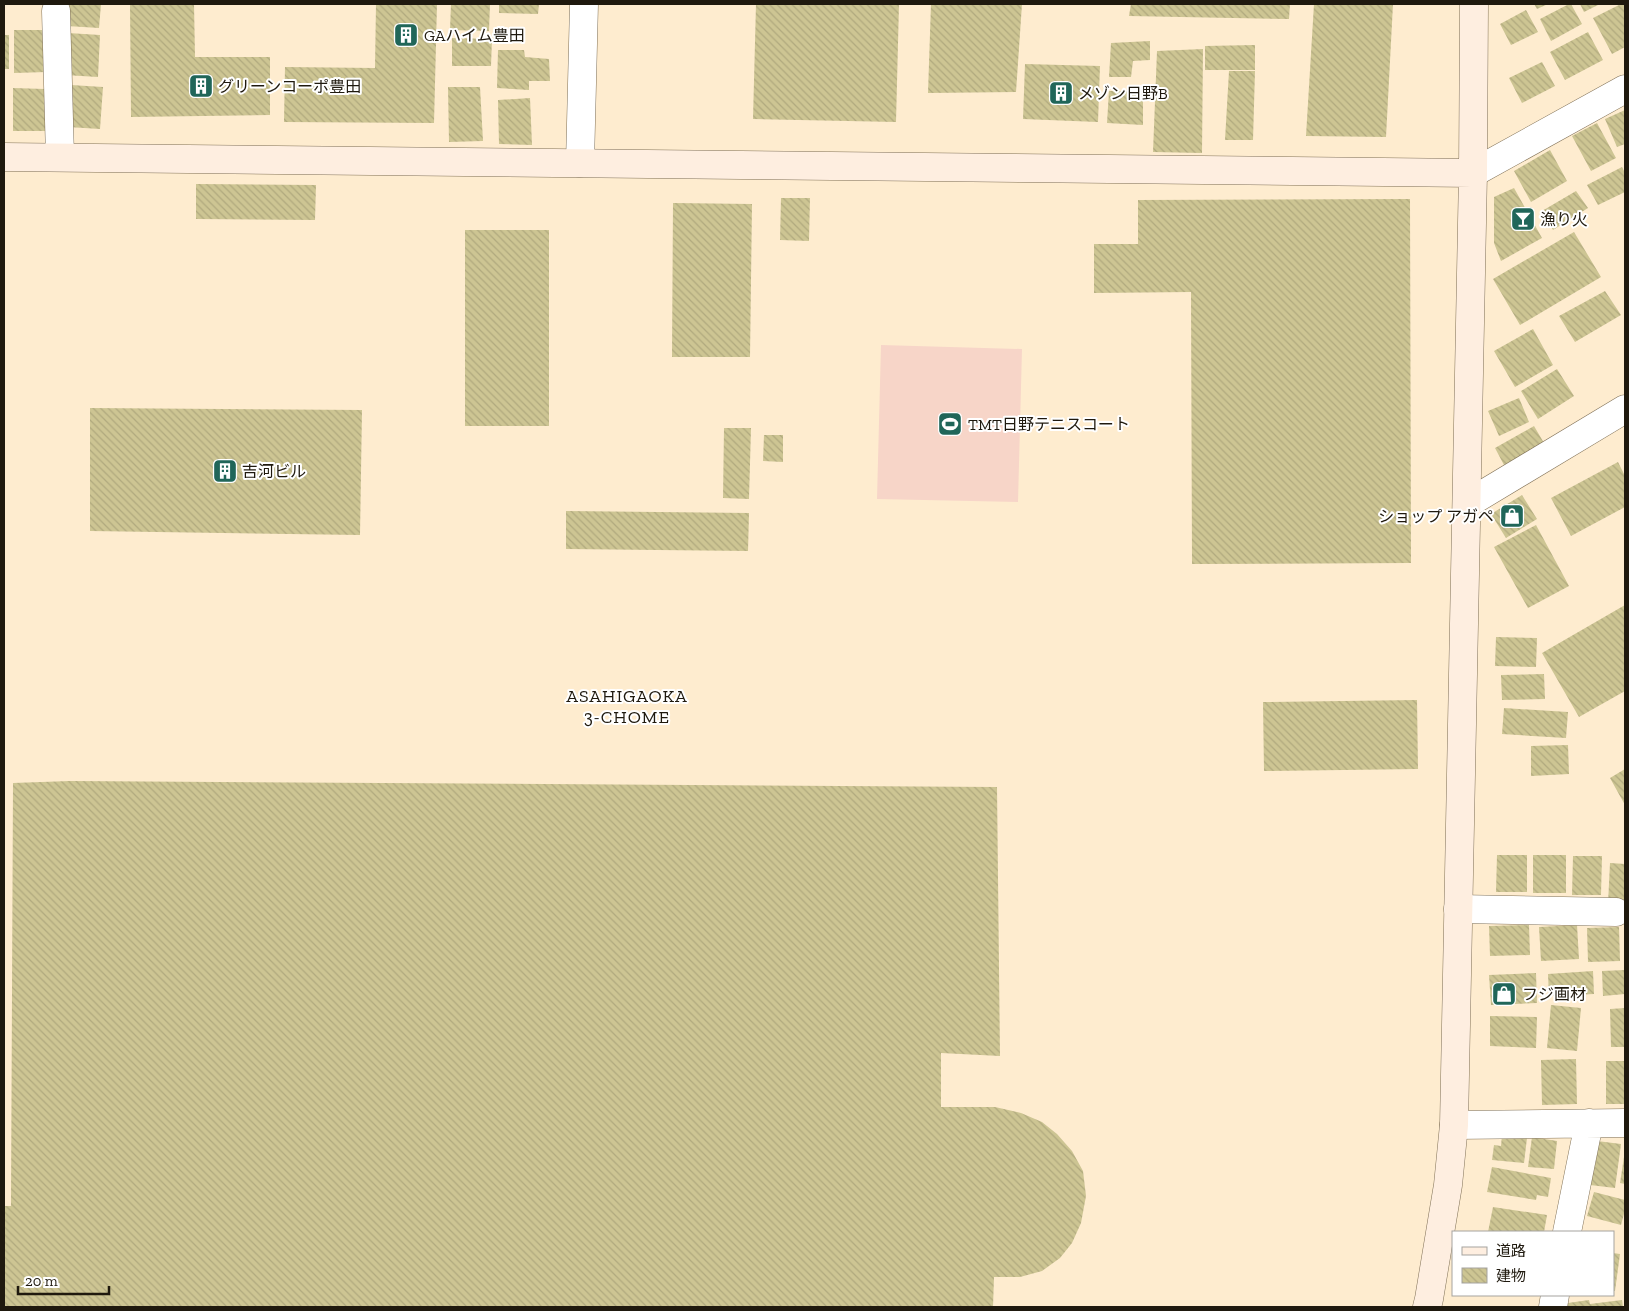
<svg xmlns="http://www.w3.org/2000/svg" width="1629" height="1311" viewBox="0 0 1629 1311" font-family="'Zilla Slab','Noto Sans JP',serif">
	<defs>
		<pattern id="building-back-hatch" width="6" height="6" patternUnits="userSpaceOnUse" patternTransform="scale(1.25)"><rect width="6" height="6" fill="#cdc593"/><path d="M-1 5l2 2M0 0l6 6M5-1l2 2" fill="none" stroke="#b0a97e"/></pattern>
	</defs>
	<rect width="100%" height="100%" fill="#feeccf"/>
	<path fill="#f7d5c8" d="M 881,345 L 1022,349 L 1018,502 L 877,499 Z"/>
	<path fill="url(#building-back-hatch)" d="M 68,4 L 101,4 L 99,28 L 67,26 Z
		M 130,4 L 194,4 L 195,57 L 270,57 L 270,115 L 131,117 Z
		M 376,4 L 437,4 L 434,123 L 284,122 L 285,67 L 375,68 Z
		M 451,4 L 490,4 L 489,31 L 450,30 Z
		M 499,4 L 539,4 L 538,14 L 499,13 Z
		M 756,4 L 899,4 L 896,122 L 753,119 Z
		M 931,4 L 1022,4 L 1016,92 L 928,93 Z
		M 1131,4 L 1290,4 L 1289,19 L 1129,16 Z
		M 1314,4 L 1393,4 L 1386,137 L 1306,136 Z
		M 1534,4 L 1548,4 L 1537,9 Z
		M 1569,4 L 1571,4 L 1582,24 L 1551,41 L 1540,19 Z
		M 1580,4 L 1600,4 L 1584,12 Z
		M 1621,4 L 1625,4 L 1625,47 L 1612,54 L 1593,18 Z
		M 1526,10 L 1538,32 L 1511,45 L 1500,24 Z
		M 14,30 L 46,30 L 47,72 L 14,73 Z
		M 1588,32 L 1603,60 L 1565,80 L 1550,52 Z
		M 68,33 L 100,35 L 98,77 L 65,75 Z
		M 4,35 L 9,35 L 9,69 L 4,69 Z
		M 452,38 L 492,39 L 491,66 L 452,66 Z
		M 1150,41 L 1150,60 L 1133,61 L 1131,77 L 1109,77 L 1111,43 Z
		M 1255,45 L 1255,70 L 1205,70 L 1205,46 Z
		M 1203,49 L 1202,153 L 1153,152 L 1157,51 Z
		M 498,50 L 524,50 L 525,57 L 549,59 L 550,81 L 529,81 L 529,90 L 497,88 Z
		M 1542,62 L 1555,86 L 1522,103 L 1509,78 Z
		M 1025,64 L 1100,66 L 1098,122 L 1023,119 Z
		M 1229,71 L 1255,71 L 1253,140 L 1225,140 Z
		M 71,85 L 103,87 L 100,129 L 68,127 Z
		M 448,87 L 480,87 L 483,141 L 449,142 Z
		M 13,88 L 45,89 L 45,131 L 13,131 Z
		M 1109,91 L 1143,91 L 1143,125 L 1107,123 Z
		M 530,98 L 532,145 L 499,144 L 498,100 Z
		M 1625,110 L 1625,144 L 1617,147 L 1605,119 Z
		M 1597,123 L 1616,158 L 1591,171 L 1572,136 Z
		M 1550,150 L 1567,181 L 1531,202 L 1514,171 Z
		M 1622,167 L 1625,173 L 1625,192 L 1598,205 L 1587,185 Z
		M 196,184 L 316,185 L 315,220 L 196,219 Z
		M 1514,188 L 1542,238 L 1501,261 L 1494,243 L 1494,197 Z
		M 1576,191 L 1588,208 L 1553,230 L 1542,211 Z
		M 781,198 L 810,198 L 809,241 L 780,240 Z
		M 1410,199 L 1411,563 L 1192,564 L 1191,292 L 1094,293 L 1094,244 L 1138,244 L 1138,200 Z
		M 673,203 L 752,204 L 750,357 L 672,357 Z
		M 465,230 L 549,230 L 549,426 L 465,426 Z
		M 1574,232 L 1601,277 L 1520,325 L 1493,279 Z
		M 1605,291 L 1621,315 L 1575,342 L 1559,316 Z
		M 1533,329 L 1553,365 L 1515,387 L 1494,351 Z
		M 1557,369 L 1574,396 L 1538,419 L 1521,391 Z
		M 1519,398 L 1529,422 L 1499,436 L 1488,411 Z
		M 90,408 L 362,410 L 360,535 L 90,531 Z
		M 1534,426 L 1544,443 L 1504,465 L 1495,448 Z
		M 724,428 L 751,428 L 749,499 L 723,498 Z
		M 764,435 L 783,435 L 783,462 L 763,461 Z
		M 1618,462 L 1625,476 L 1625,507 L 1571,536 L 1551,498 Z
		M 1522,495 L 1537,519 L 1506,538 L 1491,514 Z
		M 566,511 L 749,513 L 748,551 L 566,549 Z
		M 1536,525 L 1569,586 L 1528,608 L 1494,547 Z
		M 1625,605 L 1625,691 L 1579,717 L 1542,653 Z
		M 1496,637 L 1537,638 L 1536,667 L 1495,666 Z
		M 1544,674 L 1545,699 L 1502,700 L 1501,675 Z
		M 1417,700 L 1418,769 L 1264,771 L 1263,702 Z
		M 1504,708 L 1568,712 L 1566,738 L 1502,734 Z
		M 1568,745 L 1569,774 L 1531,776 L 1531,746 Z
		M 1625,769 L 1625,805 L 1610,778 Z
		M 70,781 L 997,787 L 1000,1056 L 941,1053 L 941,1107 L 995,1107 L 1021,1113 L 1042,1122 L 1057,1134 L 1072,1151 L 1083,1171 L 1086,1196 L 1081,1223 L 1072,1243 L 1060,1258 L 1042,1271 L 1020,1277 L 994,1277 L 993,1307 L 4,1307 L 4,1206 L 11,1206 L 13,783 Z
		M 1497,855 L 1527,855 L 1527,892 L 1496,892 Z
		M 1533,855 L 1566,855 L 1566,893 L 1533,893 Z
		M 1573,856 L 1602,856 L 1601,895 L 1572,895 Z
		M 1610,863 L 1625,864 L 1625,904 L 1608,904 Z
		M 1529,925 L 1530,955 L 1490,956 L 1489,926 Z
		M 1577,925 L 1579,959 L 1541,961 L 1539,927 Z
		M 1619,927 L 1620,961 L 1588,962 L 1587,928 Z
		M 1625,970 L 1625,994 L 1603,996 L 1602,971 Z
		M 1593,971 L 1594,994 L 1549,996 L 1548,974 Z
		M 1536,973 L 1537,1003 L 1491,1005 L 1489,975 Z
		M 1551,1005 L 1581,1008 L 1577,1051 L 1547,1048 Z
		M 1625,1008 L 1625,1047 L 1611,1047 L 1610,1009 Z
		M 1490,1016 L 1537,1017 L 1536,1048 L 1490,1046 Z
		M 1576,1059 L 1577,1104 L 1542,1105 L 1541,1060 Z
		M 1606,1061 L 1625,1061 L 1625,1104 L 1606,1104 Z
		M 1502,1135 L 1527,1138 L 1524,1163 L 1492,1160 L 1494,1145 L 1501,1146 Z
		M 1532,1137 L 1557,1141 L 1554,1169 L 1528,1167 Z
		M 1597,1141 L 1621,1144 L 1615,1188 L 1590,1185 Z
		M 1624,1157 L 1625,1158 L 1625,1184 L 1620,1183 Z
		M 1492,1167 L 1551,1178 L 1548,1197 L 1537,1195 L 1536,1200 L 1487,1192 Z
		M 1594,1192 L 1625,1200 L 1625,1210 L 1621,1225 L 1587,1216 Z
		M 1493,1207 L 1547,1215 L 1544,1232 L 1488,1232 Z
		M 1613,1253 L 1620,1254 L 1615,1291 L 1613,1291 Z
		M 1589,1300 L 1590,1304 L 1622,1300 L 1623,1307 L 1568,1307 L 1568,1303 Z"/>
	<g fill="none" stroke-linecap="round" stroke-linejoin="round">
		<defs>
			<path id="street" d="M 56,11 L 60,157
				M 580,163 L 584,4
				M 1473,173 L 1625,89
				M 1467,504 L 1625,409
				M 1458,909 L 1616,912
				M 1454,1125 L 1625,1123
				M 1567,1232 L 1589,1123
				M 1553,1307 L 1555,1295"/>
			<path id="secondary" d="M 4,157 L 1473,173
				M 1427,1307 L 1429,1299 L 1448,1185 L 1454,1125 L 1473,173 L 1474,4"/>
		</defs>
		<use href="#street" stroke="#807157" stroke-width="29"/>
		<use href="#secondary" stroke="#807157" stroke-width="29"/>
		<use href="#street" stroke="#fff" stroke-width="28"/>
		<use href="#secondary" stroke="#feeee0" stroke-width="28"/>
	</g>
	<defs>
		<symbol id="building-square" viewBox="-11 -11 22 22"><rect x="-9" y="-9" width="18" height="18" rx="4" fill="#206659" stroke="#fff"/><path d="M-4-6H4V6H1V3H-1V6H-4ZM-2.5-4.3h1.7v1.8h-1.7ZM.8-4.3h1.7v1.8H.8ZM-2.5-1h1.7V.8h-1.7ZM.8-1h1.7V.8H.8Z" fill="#fff"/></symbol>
		<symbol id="bar-square" viewBox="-11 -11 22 22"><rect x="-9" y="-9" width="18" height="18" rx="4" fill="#206659" stroke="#fff"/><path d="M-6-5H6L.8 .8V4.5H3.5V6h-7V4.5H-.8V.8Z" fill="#fff"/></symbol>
		<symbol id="stadium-square" viewBox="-11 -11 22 22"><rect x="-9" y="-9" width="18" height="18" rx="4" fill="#206659" stroke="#fff"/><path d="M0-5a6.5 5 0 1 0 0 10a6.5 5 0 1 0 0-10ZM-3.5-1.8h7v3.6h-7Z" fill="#fff"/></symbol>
		<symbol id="shop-square" viewBox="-11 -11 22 22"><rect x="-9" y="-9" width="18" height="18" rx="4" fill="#206659" stroke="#fff"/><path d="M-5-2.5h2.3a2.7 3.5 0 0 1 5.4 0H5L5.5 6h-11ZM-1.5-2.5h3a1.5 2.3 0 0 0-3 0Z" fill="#fff"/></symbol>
	</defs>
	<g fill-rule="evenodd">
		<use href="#building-square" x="392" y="21" width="28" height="28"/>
		<use href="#building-square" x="187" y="72" width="28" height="28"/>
		<use href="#building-square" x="1047" y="79" width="28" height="28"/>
		<use href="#bar-square" x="1509" y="205" width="28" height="28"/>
		<use href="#stadium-square" x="936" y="410" width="28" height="28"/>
		<use href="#building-square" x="211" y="457" width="28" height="28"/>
		<use href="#shop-square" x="1498" y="502" width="28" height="28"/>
		<use href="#shop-square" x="1490" y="980" width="28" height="28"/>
	</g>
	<g text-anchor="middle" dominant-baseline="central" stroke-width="4" stroke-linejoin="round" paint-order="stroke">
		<g font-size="16" fill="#1f190e" stroke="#fff" text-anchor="start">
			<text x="424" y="35">GAハイム豊田</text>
			<text x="218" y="86">グリーンコーポ豊田</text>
			<text x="1078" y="93">メゾン日野B</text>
			<text x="1540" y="219">漁り火</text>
			<text x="968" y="424">TMT日野テニスコート</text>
			<text x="242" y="471">吉河ビル</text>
			<text x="1494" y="516" text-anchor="end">ショップ アガペ</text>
			<text x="1522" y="994">フジ画材</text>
		</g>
		<g font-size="18" letter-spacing="1" fill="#1f190e" stroke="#fff">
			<text x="627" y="696">ASAHIGAOKA<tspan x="627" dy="21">3-CHOME</tspan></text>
		</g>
	</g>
	<rect width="1629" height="1311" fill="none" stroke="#1f190e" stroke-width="10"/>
	<rect x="1452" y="1231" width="162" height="65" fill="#ffffff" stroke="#a5a39f"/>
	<rect x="1462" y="1247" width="25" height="8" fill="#feeee0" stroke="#a5a39f"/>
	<text x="1496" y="1256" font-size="15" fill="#1f190e">道路</text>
	<rect x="1462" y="1268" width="25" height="15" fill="url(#building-back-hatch)" stroke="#a5a39f"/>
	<text x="1496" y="1281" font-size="15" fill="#1f190e">建物</text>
	<path d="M18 1286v8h91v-8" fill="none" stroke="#1f190e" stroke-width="2.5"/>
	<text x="25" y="1286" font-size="15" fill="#1f190e" stroke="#ffffff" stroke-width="4" paint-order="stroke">20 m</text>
</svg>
